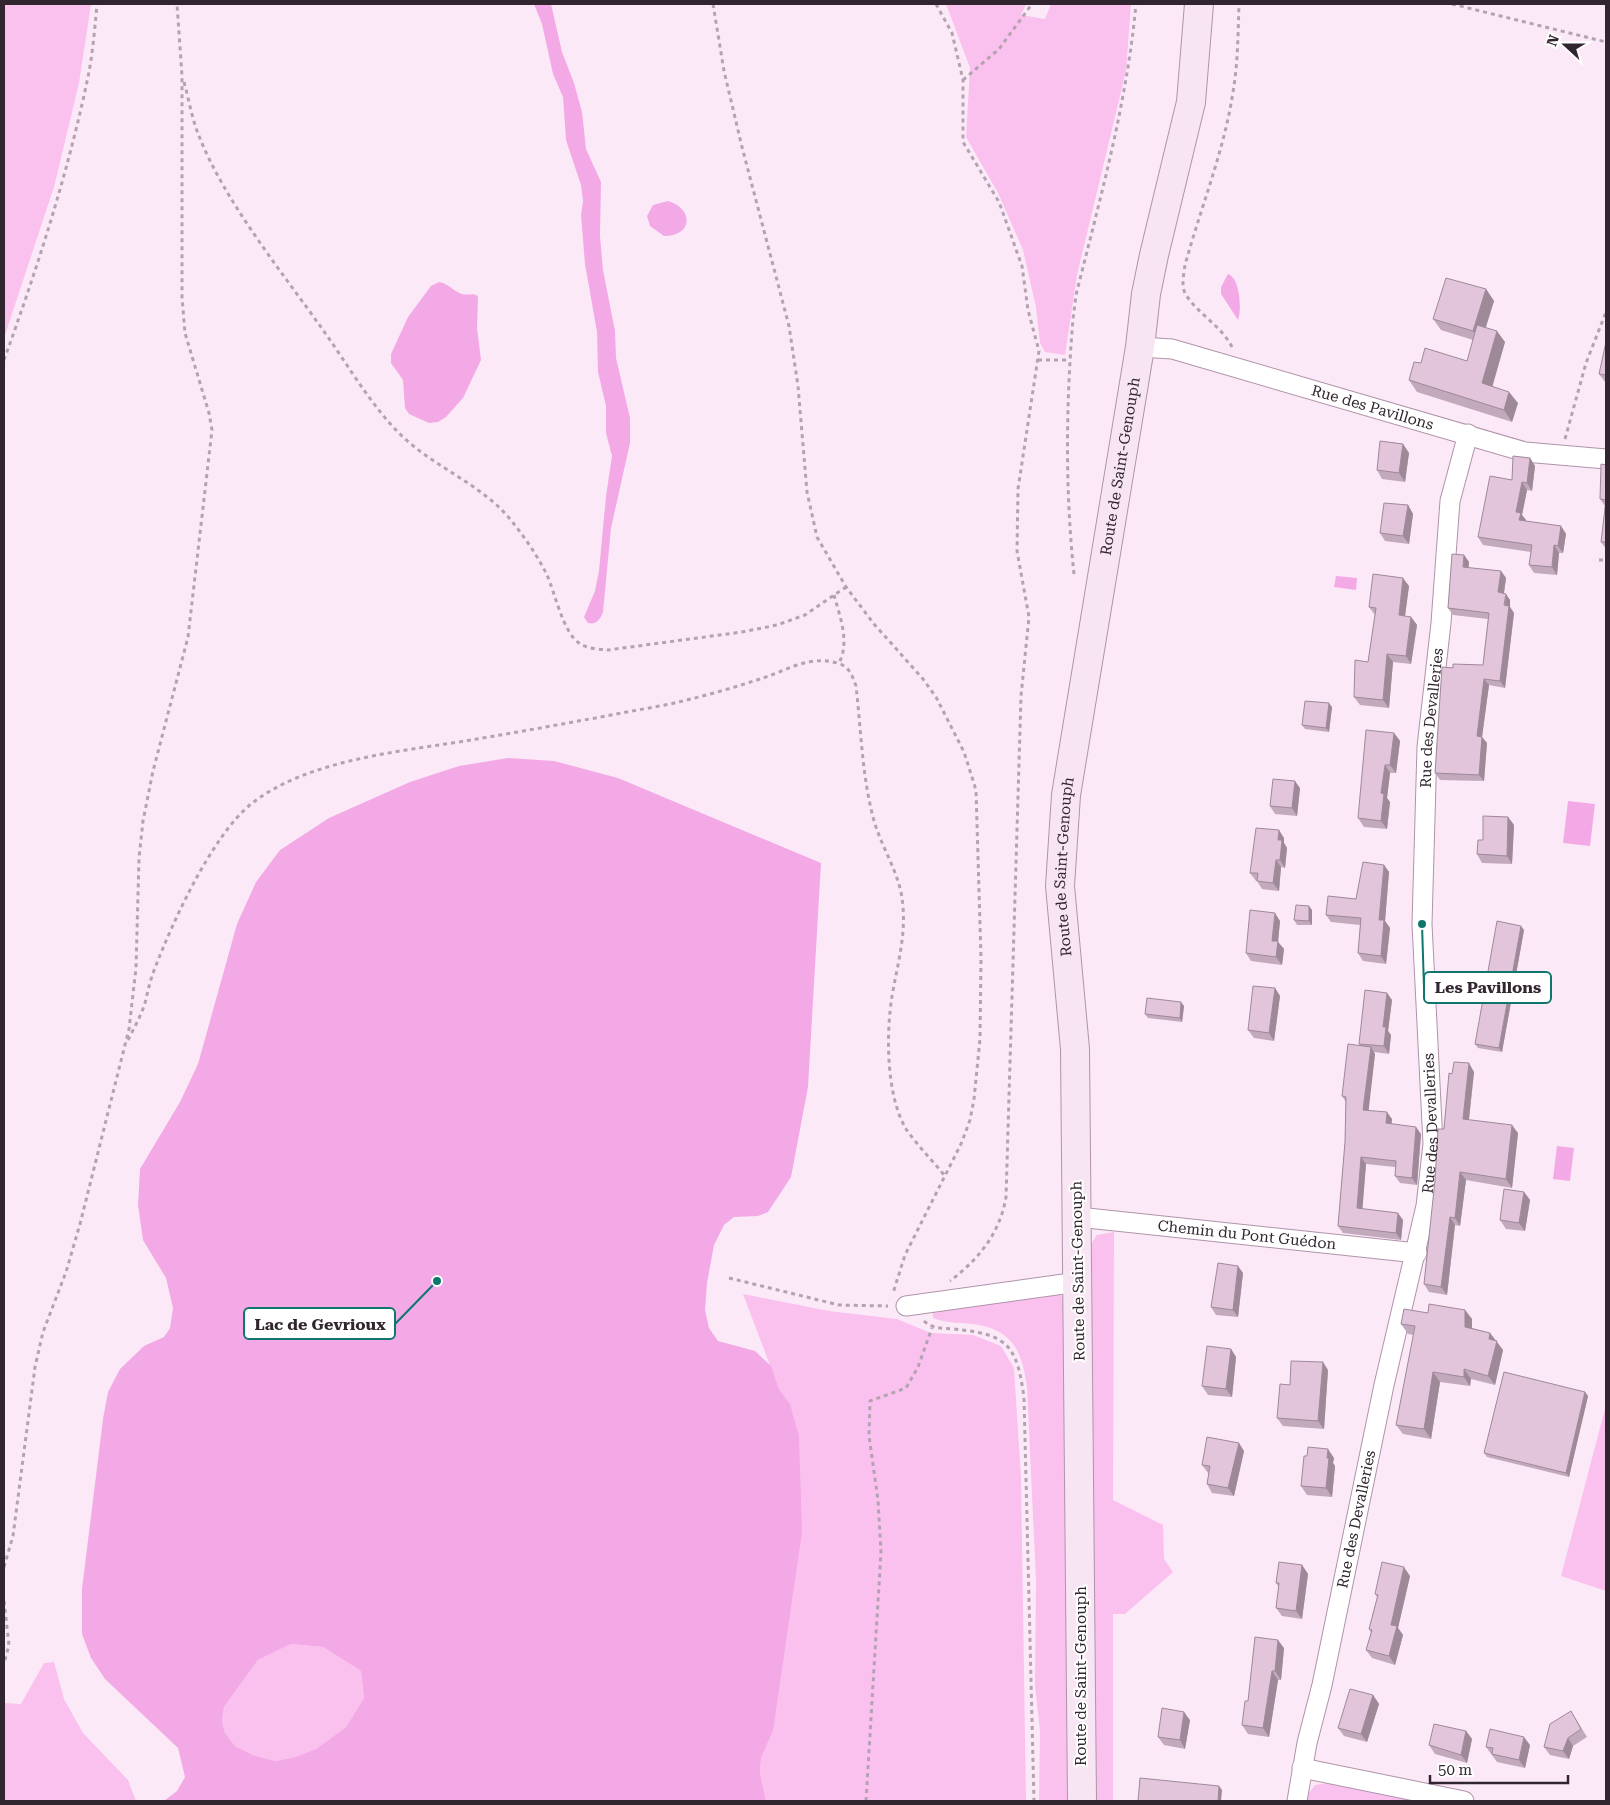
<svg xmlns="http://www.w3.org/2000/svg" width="1610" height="1805" viewBox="0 0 1610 1805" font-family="'Roboto Serif',serif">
	<rect width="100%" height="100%" fill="#fce9f8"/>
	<path fill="#fac1ee" d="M 4,4 L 91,4 L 79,83 L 54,187 L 4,338 Z
		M 946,4 L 1026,4 L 1021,15 L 1045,19 L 1051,4 L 1131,4 L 1126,71 L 1077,275 L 1065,355 L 1045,352 L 1040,343 L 1036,307 L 1023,250 L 998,193 L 966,137 L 970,68 Z
		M 1114,1232 L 1113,1500 L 1163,1525 L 1164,1559 L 1173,1572 L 1125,1614 L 1113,1614 L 1113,1801 L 1092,1801 L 1091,1244 L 1097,1235 Z
		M 1057,1292 L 1067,1300 L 1073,1801 L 1039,1801 L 1040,1731 L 1035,1686 L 1036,1580 L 1027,1387 C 1022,1354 1015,1332 979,1325 C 963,1322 948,1324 933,1318 L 933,1311 Z
		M 743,1294 L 829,1311 L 897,1319 L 931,1333 L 973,1335 L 1001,1346 L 1014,1368 L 1021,1478 L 1026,1801 L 766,1801 L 760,1773 L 761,1758 L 773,1731 L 790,1404 L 779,1389 Z
		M 1606,1405 L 1606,1591 L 1561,1576 Z
		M 291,1644 L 323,1647 L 361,1671 L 364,1698 L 346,1727 L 316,1749 L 295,1757 L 275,1761 L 253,1755 L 235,1746 L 225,1733 L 222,1721 L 224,1707 L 258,1660 Z
		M 54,1662 L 64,1699 L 83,1733 L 128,1780 L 136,1801 L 4,1801 L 4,1703 L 21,1704 L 44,1663 Z
		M 1335,1782 L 1427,1801 L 1306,1801 L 1306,1797 L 1315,1785 Z"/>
	<path fill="#f3a9e5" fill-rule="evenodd" d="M 534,4 L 551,4 L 562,52 L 574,83 L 582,112 L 586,149 L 601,182 L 600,236 L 603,270 L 615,331 L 616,358 L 630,418 L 630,443 L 611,528 L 603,612 C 600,620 596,625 588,623 L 584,617 L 595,591 L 599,571 L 606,496 L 612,456 L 606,433 L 606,406 L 598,372 L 597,332 L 585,264 L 581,215 L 583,201 L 581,185 L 566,140 L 563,97 L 553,74 L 542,24 Z
		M 668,201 C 694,209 693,236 664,236 L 650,226 L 647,216 L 653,205 Z
		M 1228,274 C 1240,278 1242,309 1238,320 L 1221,294 L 1221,287 Z
		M 439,282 C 448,283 453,291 462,294 C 468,296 472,292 478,296 L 477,328 L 481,360 L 463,398 L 446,417 L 438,422 L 429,423 L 409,414 L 405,408 L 403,380 L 391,363 L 391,354 L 408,317 L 431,286 Z
		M 1336,576 L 1357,578 L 1356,590 L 1334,587 Z
		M 508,758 L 554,761 L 618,778 L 821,863 L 808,1087 L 791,1177 L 768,1212 L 758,1216 L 734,1217 L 724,1225 L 714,1245 L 707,1283 L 705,1310 L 709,1328 L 718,1341 L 755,1351 L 771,1366 L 779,1389 L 790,1404 L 799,1437 L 802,1532 L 773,1731 L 761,1758 L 760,1773 L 766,1801 L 164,1801 L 177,1791 L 185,1777 L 178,1748 L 105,1679 L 91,1658 L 82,1634 L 82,1589 L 103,1419 L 108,1392 L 120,1369 L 144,1346 L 164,1337 L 170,1328 L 173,1308 L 166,1278 L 143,1240 L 138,1205 L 140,1169 L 180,1102 L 198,1064 L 237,924 L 256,882 L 280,850 L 329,818 L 410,782 L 459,766 ZM 291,1644 L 323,1647 L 361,1671 L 364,1698 L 346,1727 L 316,1749 L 295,1757 L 275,1761 L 253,1755 L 235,1746 L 225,1733 L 222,1721 L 224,1707 L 258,1660 Z
		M 1568,801 L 1595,804 L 1590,846 L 1563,843 Z
		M 1557,1146 L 1574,1148 L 1570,1181 L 1553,1179 Z"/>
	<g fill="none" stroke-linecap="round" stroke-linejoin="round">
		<defs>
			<g id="street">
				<path id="s1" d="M 1140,347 L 1172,349 L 1525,452 L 1606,459"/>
				<path id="s2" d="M 1078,1217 L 1417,1253"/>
				<path d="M 906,1306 L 1078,1282"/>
				<path d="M 1302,1768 L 1464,1801"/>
				<path id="s3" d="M 1297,1801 L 1307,1743 L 1322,1685 L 1384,1385 L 1426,1206 L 1433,1144 L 1422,924 L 1427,747 L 1441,623 L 1450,501 L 1468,434"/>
			</g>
			<g id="secondary">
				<path id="s4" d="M 1082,1801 L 1075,1049 L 1060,886 L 1066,795 L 1140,347 L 1146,294 L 1154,255 L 1191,102 L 1199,4"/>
			</g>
		</defs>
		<use href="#street" stroke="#b093aa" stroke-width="21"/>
		<use href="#secondary" stroke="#b093aa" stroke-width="30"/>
		<path stroke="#b3a3b0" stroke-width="3" stroke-dasharray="4 4" stroke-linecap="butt" d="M 713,4 L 724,71 L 742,147 L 789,326 L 798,386 L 807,492 L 817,537 L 846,587 L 874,624 L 923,679 L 936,697 L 964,752 L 976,790 L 981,958 L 980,1039 L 974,1099 L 970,1120 L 961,1144 L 905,1255 L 893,1293
			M 936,4 L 952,33 L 963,80 L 963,142 L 999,202 L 1022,266 L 1028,310 L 1039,351 L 1018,489 L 1017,551 L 1029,617 L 1021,696 L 1006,1197 C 1000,1233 979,1259 950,1281
			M 1452,4 L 1606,42
			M 963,80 L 999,49 L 1032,4
			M 184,82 C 189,100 192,119 199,136 C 225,202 282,272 323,330 C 348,365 371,406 402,436 C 434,467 481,484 510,519 C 524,536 537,555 547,575 C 555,593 563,632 579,643 C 587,649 599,649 608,650 L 742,632 L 777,625 L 805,615 L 846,587
			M 1232,347 C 1220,324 1196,313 1185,293 C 1181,285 1184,274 1185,265 C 1201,207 1224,151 1233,92 C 1238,63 1238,33 1239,4
			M 4,360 C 38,266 69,170 89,72 C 93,50 95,26 97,4
			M 1038,360 L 1070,360
			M 1565,439 L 1586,363 L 1606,312
			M 1599,560 L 1606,560
			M 1074,574 C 1065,489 1066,404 1073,319 L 1076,295 C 1100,199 1127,103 1136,4
			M 834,595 C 840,617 850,642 839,663
			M 128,1040 C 134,1028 141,1016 145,1003 C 148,991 150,980 155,968 C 173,921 212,836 251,804 C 309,758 407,751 477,739 C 542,728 606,716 670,704 C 701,697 733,688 763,678 C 787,670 810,655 837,663 C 849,666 852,675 856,686 C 861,729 862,775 873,817 C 880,845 898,870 902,898 C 907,932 898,962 892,996 C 886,1034 886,1095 906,1129 C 917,1145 932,1160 945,1176
			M 729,1278 L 839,1305 L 888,1306
			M 924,1321 C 933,1329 941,1328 953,1329 C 1008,1334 1017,1345 1024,1398 L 1034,1801
			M 4,1567 L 13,1536 L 35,1367 L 43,1332 L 66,1272 L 80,1224 L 129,1029 L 136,968 L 139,858 L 143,821 L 153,771 L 188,637 L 212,430 L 209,413 L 185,333 L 182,297 L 182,76 L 177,4
			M 4,1601 L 9,1645 L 4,1664
			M 866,1801 L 881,1552 L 878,1500 L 869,1436 L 870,1401 L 906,1388 L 918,1367 L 932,1328"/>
		<use href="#street" stroke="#fff" stroke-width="19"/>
		<use href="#secondary" stroke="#f7e5f3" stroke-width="28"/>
	</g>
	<path fill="#c2a9bc" d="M 1486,289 L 1494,301 L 1486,327 L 1505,342 L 1492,386 L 1518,403 L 1512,422 L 1417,392 L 1409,380 L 1421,363 L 1467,361 L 1473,340 L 1441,330 L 1433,319 Z
		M 1606,342 L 1606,382 L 1605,382 L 1599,374 Z
		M 1403,444 L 1409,453 L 1405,482 L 1382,479 L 1377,470 Z
		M 1530,458 L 1535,466 L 1532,491 L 1527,490 L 1522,515 L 1526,520 L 1526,521 L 1561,526 L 1566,534 L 1563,553 L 1559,553 L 1557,575 L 1534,573 L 1529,565 L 1531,552 L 1483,545 L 1478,537 Z
		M 1606,465 L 1606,549 L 1601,542 L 1605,506 L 1600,499 Z
		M 1408,505 L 1413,514 L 1409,544 L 1385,541 L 1380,533 Z
		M 1464,555 L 1469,562 L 1468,568 L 1501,571 L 1506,578 L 1504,593 L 1510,600 L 1510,607 L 1514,613 L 1505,688 L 1489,685 L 1482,737 L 1487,743 L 1484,781 L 1440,780 L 1435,773 L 1453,668 L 1483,665 L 1488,619 L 1453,615 L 1448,608 Z
		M 1409,586 L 1405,616 L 1411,617 L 1417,625 L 1411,664 L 1393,662 L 1389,708 L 1360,705 L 1354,697 L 1368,662 L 1375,615 L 1369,607 Z
		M 1332,707 L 1329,732 L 1305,729 L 1302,725 Z
		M 1394,733 L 1400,741 L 1396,773 L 1390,773 L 1387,798 L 1390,802 L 1387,829 L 1364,827 L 1358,818 Z
		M 1300,788 L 1297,816 L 1275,814 L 1270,806 Z
		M 1508,817 L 1514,825 L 1512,864 L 1482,863 L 1477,854 Z
		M 1284,838 L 1284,843 L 1287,848 L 1285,868 L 1281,867 L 1279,891 L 1262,889 L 1257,881 L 1256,881 L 1250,873 Z
		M 1384,865 L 1389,872 L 1385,921 L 1390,928 L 1386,964 L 1363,961 L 1358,953 L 1360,925 L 1331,922 L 1326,915 L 1356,899 Z
		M 1312,910 L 1312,925 L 1297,925 L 1294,920 Z
		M 1280,921 L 1278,942 L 1284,949 L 1282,965 L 1251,961 L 1246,953 Z
		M 1524,930 L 1502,1052 L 1478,1048 L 1475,1044 Z
		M 1275,988 L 1280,996 L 1274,1041 L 1254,1038 L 1248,1030 Z
		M 1387,993 L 1392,1000 L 1388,1031 L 1391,1035 L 1389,1054 L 1374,1052 L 1375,1054 L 1368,1110 L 1392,1119 L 1391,1124 L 1421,1134 L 1417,1185 L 1400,1183 L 1395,1176 L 1395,1167 L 1366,1164 L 1362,1209 L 1403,1220 L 1401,1240 L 1343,1233 L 1338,1226 L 1345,1142 L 1346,1102 L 1342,1096 L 1361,1046 L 1359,1044 Z
		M 1184,1006 L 1182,1022 L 1148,1018 L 1145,1014 Z
		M 1474,1072 L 1469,1120 L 1518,1133 L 1512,1188 L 1466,1180 L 1460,1226 L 1455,1225 L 1447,1295 L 1429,1292 L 1424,1284 L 1444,1129 L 1452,1074 Z
		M 1524,1192 L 1530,1200 L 1525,1231 L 1506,1229 L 1500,1220 Z
		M 1243,1273 L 1238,1317 L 1216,1315 L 1211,1307 Z
		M 1465,1310 L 1472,1319 L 1472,1328 L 1490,1333 L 1503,1350 L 1495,1385 L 1471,1379 L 1470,1386 L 1440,1382 L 1431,1439 L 1403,1434 L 1396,1425 L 1414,1335 L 1408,1334 L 1401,1324 L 1428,1313 Z
		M 1231,1349 L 1236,1357 L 1232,1397 L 1208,1395 L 1202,1386 Z
		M 1328,1370 L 1324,1429 L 1283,1426 L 1277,1418 L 1290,1385 Z
		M 1585,1392 L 1588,1396 L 1569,1477 L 1487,1457 L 1484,1453 Z
		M 1244,1451 L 1234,1496 L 1212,1493 L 1207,1484 L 1209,1473 L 1208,1473 L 1202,1465 Z
		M 1334,1458 L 1333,1463 L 1335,1466 L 1332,1497 L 1307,1495 L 1301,1486 Z
		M 1302,1565 L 1308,1574 L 1302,1619 L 1282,1616 L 1276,1608 L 1279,1587 L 1276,1583 Z
		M 1410,1576 L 1398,1628 L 1403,1635 L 1395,1665 L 1372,1658 L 1366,1650 L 1371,1633 L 1369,1629 L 1377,1597 L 1375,1594 Z
		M 1284,1648 L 1281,1680 L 1278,1680 L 1269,1737 L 1248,1734 L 1242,1725 L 1248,1701 Z
		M 1373,1695 L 1379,1704 L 1367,1742 L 1344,1736 L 1338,1728 Z
		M 1571,1711 L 1587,1737 L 1573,1746 L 1569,1759 L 1550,1755 L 1544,1747 Z
		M 1190,1720 L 1185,1749 L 1164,1745 L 1158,1737 Z
		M 1466,1731 L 1472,1739 L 1467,1763 L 1435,1754 L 1429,1745 Z
		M 1530,1745 L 1525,1768 L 1497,1762 L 1486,1747 Z"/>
	<path fill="#9e8999" d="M 1486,289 L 1494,301 L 1481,342 L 1473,331 Z
		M 1497,331 L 1505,342 L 1490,395 L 1482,383 Z
		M 1509,392 L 1518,403 L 1512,422 L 1504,410 Z
		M 1403,444 L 1409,453 L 1405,482 L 1399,473 Z
		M 1530,458 L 1535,466 L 1532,491 L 1527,483 Z
		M 1522,482 L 1527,490 L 1522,515 L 1526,520 L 1524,528 L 1519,520 L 1516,512 Z
		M 1408,505 L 1413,514 L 1409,544 L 1403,536 Z
		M 1561,526 L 1566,534 L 1563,553 L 1558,546 Z
		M 1554,545 L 1559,553 L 1557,575 L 1552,567 Z
		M 1464,555 L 1469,562 L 1468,574 L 1463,567 Z
		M 1501,571 L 1506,578 L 1503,599 L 1498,592 Z
		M 1403,578 L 1409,586 L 1404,623 L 1399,615 Z
		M 1506,594 L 1510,600 L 1510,607 L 1514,613 L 1505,688 L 1500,681 Z
		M 1411,617 L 1417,625 L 1411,664 L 1406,656 Z
		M 1387,654 L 1393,662 L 1389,708 L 1383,700 Z
		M 1484,679 L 1489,685 L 1482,737 L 1487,743 L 1484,781 L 1479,775 L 1477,736 Z
		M 1329,703 L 1332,707 L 1329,732 L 1326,728 Z
		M 1394,733 L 1400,741 L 1396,773 L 1390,765 Z
		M 1385,765 L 1390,773 L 1387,798 L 1390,802 L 1387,829 L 1381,821 L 1381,793 Z
		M 1295,781 L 1300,788 L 1297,816 L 1292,808 Z
		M 1508,817 L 1514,825 L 1512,864 L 1507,856 Z
		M 1279,830 L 1284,838 L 1284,843 L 1287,848 L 1285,868 L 1280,860 L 1278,840 Z
		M 1276,860 L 1281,867 L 1279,891 L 1273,883 Z
		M 1384,865 L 1389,872 L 1385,921 L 1390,928 L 1386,964 L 1381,956 L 1379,920 Z
		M 1309,906 L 1312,910 L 1312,925 L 1309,921 Z
		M 1275,913 L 1280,921 L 1278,942 L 1284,949 L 1282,965 L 1276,957 L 1272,941 Z
		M 1521,926 L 1524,930 L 1502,1052 L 1499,1048 Z
		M 1275,988 L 1280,996 L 1274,1041 L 1269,1033 Z
		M 1387,993 L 1392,1000 L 1388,1031 L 1391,1035 L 1389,1054 L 1384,1046 L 1383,1027 Z
		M 1181,1002 L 1184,1006 L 1182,1022 L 1180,1018 Z
		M 1371,1047 L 1375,1054 L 1368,1116 L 1363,1110 Z
		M 1469,1063 L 1474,1072 L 1468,1127 L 1463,1119 Z
		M 1387,1112 L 1392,1119 L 1391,1130 L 1386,1123 Z
		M 1512,1125 L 1518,1133 L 1512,1188 L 1506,1179 Z
		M 1416,1127 L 1421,1134 L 1417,1185 L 1412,1178 Z
		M 1361,1157 L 1366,1164 L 1362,1215 L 1357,1208 Z
		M 1460,1172 L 1466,1180 L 1460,1226 L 1455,1218 Z
		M 1524,1192 L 1530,1200 L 1525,1231 L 1519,1223 Z
		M 1398,1213 L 1403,1220 L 1401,1240 L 1396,1233 Z
		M 1450,1217 L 1455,1225 L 1447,1295 L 1441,1287 Z
		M 1238,1266 L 1243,1273 L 1238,1317 L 1233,1310 Z
		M 1465,1310 L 1472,1319 L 1472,1336 L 1465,1327 Z
		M 1490,1333 L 1503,1350 L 1495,1385 L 1488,1376 L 1489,1339 Z
		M 1231,1349 L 1236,1357 L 1232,1397 L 1226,1389 Z
		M 1323,1362 L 1328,1370 L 1324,1429 L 1318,1421 Z
		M 1464,1369 L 1471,1379 L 1470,1386 L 1464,1377 Z
		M 1433,1372 L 1440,1382 L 1431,1439 L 1424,1429 Z
		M 1585,1392 L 1588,1396 L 1569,1477 L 1566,1473 Z
		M 1239,1443 L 1244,1451 L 1234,1496 L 1228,1488 Z
		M 1328,1449 L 1334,1458 L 1333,1463 L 1335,1466 L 1332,1497 L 1326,1488 L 1327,1458 Z
		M 1302,1565 L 1308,1574 L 1302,1619 L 1296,1611 Z
		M 1404,1567 L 1410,1576 L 1398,1628 L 1403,1635 L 1395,1665 L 1389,1656 L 1391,1625 Z
		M 1278,1640 L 1284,1648 L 1281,1680 L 1275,1671 Z
		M 1272,1671 L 1278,1680 L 1269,1737 L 1263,1728 Z
		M 1373,1695 L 1379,1704 L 1367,1742 L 1361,1734 Z
		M 1184,1712 L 1190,1720 L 1185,1749 L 1180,1740 Z
		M 1466,1731 L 1472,1739 L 1467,1763 L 1461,1755 Z
		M 1524,1737 L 1530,1745 L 1525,1768 L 1519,1760 Z
		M 1568,1738 L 1573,1746 L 1569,1759 L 1563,1751 Z
		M 1219,1786 L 1222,1790 L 1221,1801 L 1218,1801 Z"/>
	<path fill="#e2c4db" stroke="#9e8999" d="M 1446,278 L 1486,289 L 1473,331 L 1433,319 Z
		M 1477,325 L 1497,331 L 1482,383 L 1509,392 L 1504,410 L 1409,380 L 1414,362 L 1421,363 L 1425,348 L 1467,361 Z
		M 1606,342 L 1606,375 L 1599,374 Z
		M 1380,441 L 1403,444 L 1399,473 L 1377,470 Z
		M 1513,456 L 1530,458 L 1527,483 L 1522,482 L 1516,512 L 1521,513 L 1519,520 L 1561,526 L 1558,546 L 1554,545 L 1552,567 L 1529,565 L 1532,545 L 1478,537 L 1490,476 L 1512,480 Z
		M 1601,464 L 1606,465 L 1606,542 L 1601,542 L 1606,500 L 1600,499 Z
		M 1384,503 L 1408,505 L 1403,536 L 1380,533 Z
		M 1452,554 L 1464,555 L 1463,567 L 1501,571 L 1498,592 L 1506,594 L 1504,605 L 1509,606 L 1500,681 L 1484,679 L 1477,736 L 1482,737 L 1479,775 L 1435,773 L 1442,667 L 1453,668 L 1453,664 L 1483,665 L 1489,613 L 1448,608 Z
		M 1373,574 L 1403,578 L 1399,615 L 1411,617 L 1406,656 L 1387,654 L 1383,700 L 1354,697 L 1355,660 L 1368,662 L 1376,608 L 1369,607 Z
		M 1305,701 L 1329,703 L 1326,728 L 1302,725 Z
		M 1366,730 L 1394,733 L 1390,765 L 1385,765 L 1381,793 L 1384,794 L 1381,821 L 1358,818 Z
		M 1273,779 L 1295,781 L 1292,808 L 1270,806 Z
		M 1483,816 L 1508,817 L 1507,856 L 1477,854 L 1478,840 L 1483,840 Z
		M 1256,828 L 1279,830 L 1278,840 L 1282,840 L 1280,860 L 1276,860 L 1273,883 L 1257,881 L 1258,873 L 1250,873 Z
		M 1363,862 L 1384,865 L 1379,920 L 1384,920 L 1381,956 L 1358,953 L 1361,918 L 1326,915 L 1328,896 L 1356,899 Z
		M 1296,905 L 1309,906 L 1309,921 L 1294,920 Z
		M 1250,910 L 1275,913 L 1272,941 L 1278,941 L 1276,957 L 1246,953 Z
		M 1497,921 L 1521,926 L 1499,1048 L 1475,1044 Z
		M 1253,986 L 1275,988 L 1269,1033 L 1248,1030 Z
		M 1365,990 L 1387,993 L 1383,1027 L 1386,1027 L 1384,1046 L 1359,1044 Z
		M 1147,998 L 1181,1002 L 1180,1018 L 1145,1014 Z
		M 1348,1044 L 1371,1047 L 1363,1110 L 1387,1112 L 1386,1123 L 1416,1127 L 1412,1178 L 1395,1176 L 1396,1161 L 1361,1157 L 1357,1208 L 1398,1213 L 1396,1233 L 1338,1226 L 1345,1142 L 1346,1097 L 1342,1096 Z
		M 1454,1062 L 1469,1063 L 1463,1119 L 1512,1125 L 1506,1179 L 1460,1172 L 1455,1218 L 1450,1217 L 1441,1287 L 1424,1284 L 1435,1180 L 1438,1129 L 1444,1129 L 1449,1073 L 1452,1074 Z
		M 1504,1189 L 1524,1192 L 1519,1223 L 1500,1220 Z
		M 1218,1263 L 1238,1266 L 1233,1310 L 1211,1307 Z
		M 1429,1304 L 1465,1310 L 1465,1327 L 1490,1333 L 1489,1339 L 1497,1341 L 1488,1376 L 1464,1369 L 1464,1377 L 1433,1372 L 1424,1429 L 1396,1425 L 1415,1326 L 1401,1324 L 1404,1309 L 1428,1313 Z
		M 1207,1346 L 1231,1349 L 1226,1389 L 1202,1386 Z
		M 1291,1361 L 1323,1362 L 1318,1421 L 1277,1418 L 1280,1384 L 1290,1385 Z
		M 1504,1372 L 1585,1392 L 1566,1473 L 1484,1453 Z
		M 1207,1437 L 1239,1443 L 1228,1488 L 1207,1484 L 1210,1466 L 1202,1465 Z
		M 1308,1447 L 1328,1449 L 1327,1458 L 1329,1458 L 1326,1488 L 1301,1486 L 1304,1456 L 1307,1456 Z
		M 1279,1562 L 1302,1565 L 1296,1611 L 1276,1608 L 1279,1583 L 1276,1583 Z
		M 1382,1562 L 1404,1567 L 1391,1625 L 1397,1626 L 1389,1656 L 1366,1650 L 1372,1630 L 1369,1629 L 1378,1595 L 1375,1594 Z
		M 1255,1637 L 1278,1640 L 1275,1671 L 1272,1671 L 1263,1728 L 1242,1725 L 1245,1701 L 1248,1701 Z
		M 1350,1689 L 1373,1695 L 1361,1734 L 1338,1728 Z
		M 1162,1708 L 1184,1712 L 1180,1740 L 1158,1737 Z
		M 1571,1711 L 1581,1729 L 1568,1738 L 1563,1751 L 1544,1747 L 1550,1724 Z
		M 1434,1724 L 1466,1731 L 1461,1755 L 1429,1745 Z
		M 1490,1729 L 1524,1737 L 1519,1760 L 1492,1754 L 1493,1748 L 1486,1747 Z
		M 1140,1778 L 1219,1786 L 1218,1801 L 1138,1801 Z"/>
	<g text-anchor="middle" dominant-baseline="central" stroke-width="4" stroke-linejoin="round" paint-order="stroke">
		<g font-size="15" fill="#31262f" stroke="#fff">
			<text stroke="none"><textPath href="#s1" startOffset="241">Rue des Pavillons</textPath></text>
			<text stroke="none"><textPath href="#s4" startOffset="1340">Route de Saint-Genouph</textPath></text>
			<text stroke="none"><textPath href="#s3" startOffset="1098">Rue des Devalleries</textPath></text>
			<text stroke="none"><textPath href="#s4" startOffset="935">Route de Saint-Genouph</textPath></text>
			<text stroke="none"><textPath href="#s3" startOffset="692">Rue des Devalleries</textPath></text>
			<text stroke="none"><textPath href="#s2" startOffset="170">Chemin du Pont Guédon</textPath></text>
			<text transform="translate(1078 1271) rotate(-91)">Route de Saint-Genouph</text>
			<text stroke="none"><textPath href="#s3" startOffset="288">Rue des Devalleries</textPath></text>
			<text transform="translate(1081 1676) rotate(-90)">Route de Saint-Genouph</text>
		</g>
	</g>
	<path fill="none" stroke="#0f766e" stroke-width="2" d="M1422 924L1424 988M437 1281L395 1324"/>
	<g fill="#0f766e" stroke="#fff" stroke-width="2">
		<circle cx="1422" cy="924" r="5"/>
		<circle cx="437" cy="1281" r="5"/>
	</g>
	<g fill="#fff" stroke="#0f766e" stroke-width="2">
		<rect x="1424" y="972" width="127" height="31" rx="5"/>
		<rect x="244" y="1308" width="151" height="31" rx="5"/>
	</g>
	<g font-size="16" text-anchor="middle" font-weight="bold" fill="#31262f">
		<text x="1488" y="993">Les Pavillons</text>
		<text x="320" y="1330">Lac de Gevrioux</text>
	</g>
	<rect width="1610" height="1805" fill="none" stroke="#31262f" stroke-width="10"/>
	<g transform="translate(1565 45) rotate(291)" stroke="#ffffff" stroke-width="4" paint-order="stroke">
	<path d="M0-4L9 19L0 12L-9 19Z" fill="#31262f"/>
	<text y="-8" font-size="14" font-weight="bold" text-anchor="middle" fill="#31262f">N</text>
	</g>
	<path d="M1430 1775v8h138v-8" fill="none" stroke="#31262f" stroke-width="2.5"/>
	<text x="1438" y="1775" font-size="15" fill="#31262f" stroke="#ffffff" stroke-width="4" paint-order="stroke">50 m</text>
</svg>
